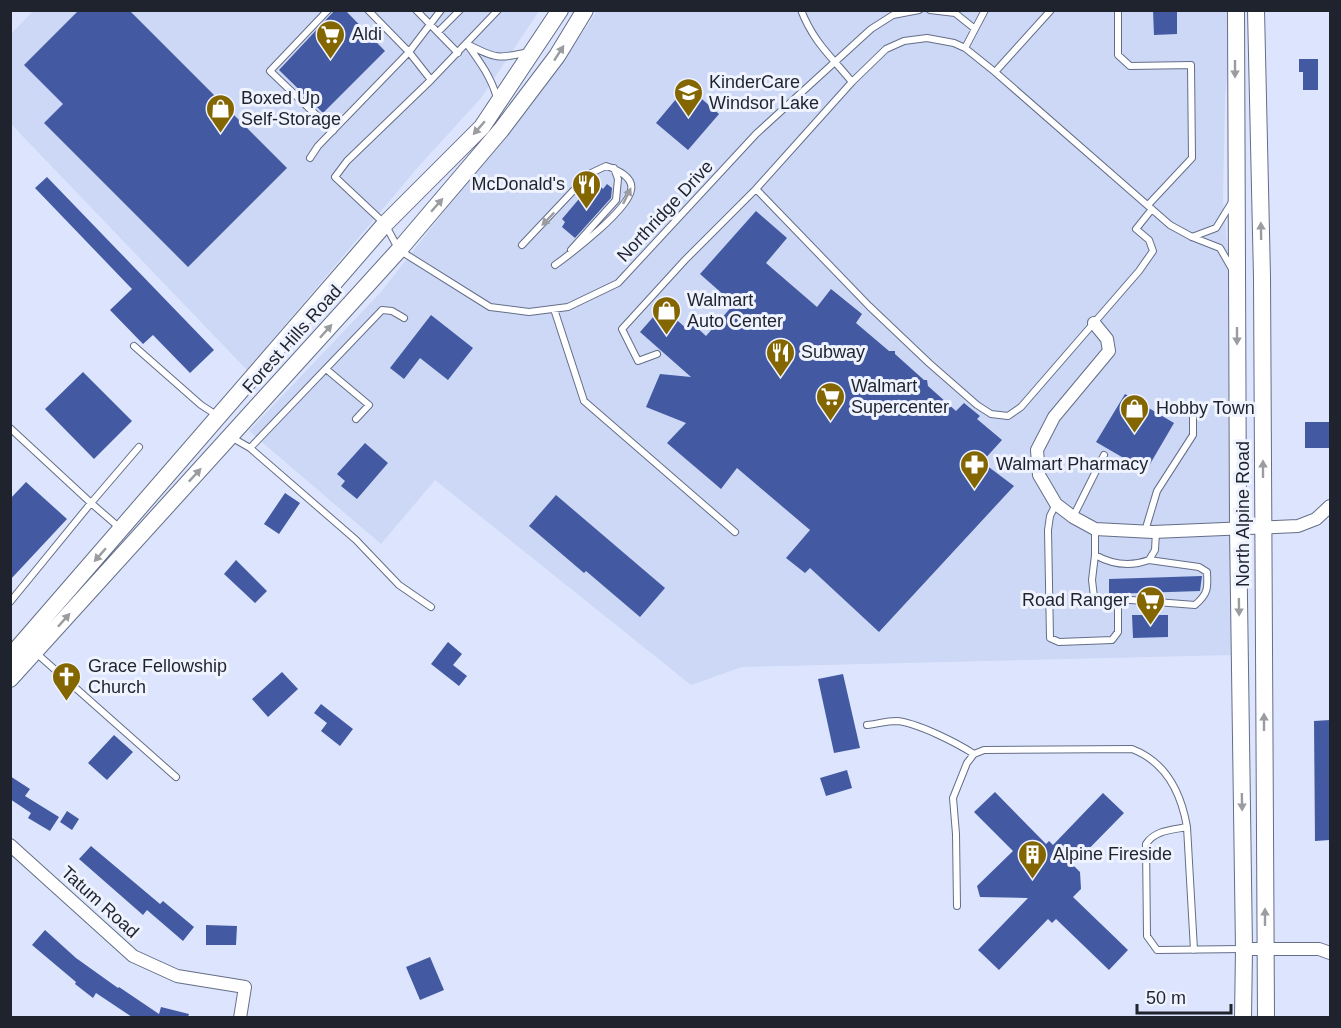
<svg xmlns="http://www.w3.org/2000/svg" width="1341" height="1028" viewBox="0 0 1341 1028" font-family="Arial,sans-serif">
	<rect width="100%" height="100%" fill="#dce5fd"/>
	<path fill="#ccd8f5" d="M 34,10 L 539,11 L 481,98 L 419,166 L 247,370 L 11,124 L 10,35 Z
		M 597,11 L 1229,11 L 1228,63 L 1225,98 L 1223,201 L 1230,276 L 1232,655 L 742,667 L 691,685 L 435,480 L 381,544 L 249,431 L 381,292 L 574,45 Z"/>
	<path fill="#435aa2" d="M 79,10 L 129,10 L 287,168 L 188,267 L 44,123 L 63,104 L 24,65 Z
		M 335,10 L 345,10 L 385,51 L 323,113 L 279,70 Z
		M 1153,10 L 1177,10 L 1177,34 L 1154,35 Z
		M 1299,59 L 1318,59 L 1318,90 L 1303,90 L 1303,72 L 1299,72 Z
		M 687,86 L 719,114 L 688,150 L 656,123 Z
		M 47,177 L 214,350 L 190,373 L 153,335 L 143,344 L 110,310 L 132,289 L 35,188 Z
		M 597,183 L 603,189 L 607,184 L 612,188 L 611,198 L 575,238 L 562,227 L 565,222 L 562,219 L 584,193 L 586,195 Z
		M 756,211 L 787,238 L 766,263 L 817,307 L 831,289 L 862,314 L 856,323 L 889,351 L 895,351 L 895,354 L 924,380 L 927,380 L 928,386 L 956,411 L 964,403 L 980,416 L 977,419 L 1002,440 L 982,462 L 1014,486 L 879,632 L 810,568 L 805,573 L 786,558 L 810,530 L 737,468 L 721,489 L 667,443 L 686,423 L 646,407 L 660,374 L 691,377 L 640,332 L 662,307 L 687,329 L 692,323 L 706,336 L 734,304 L 700,274 Z
		M 431,315 L 473,348 L 448,380 L 420,358 L 404,379 L 390,368 Z
		M 83,372 L 132,421 L 94,459 L 45,409 Z
		M 1125,394 L 1174,423 L 1146,471 L 1096,442 Z
		M 1305,422 L 1330,422 L 1330,448 L 1305,448 Z
		M 365,443 L 388,463 L 357,499 L 341,486 L 345,481 L 337,474 Z
		M 26,482 L 67,519 L 10,580 L 10,499 Z
		M 285,493 L 300,503 L 279,534 L 264,524 Z
		M 556,495 L 665,588 L 640,617 L 586,571 L 584,573 L 529,526 Z
		M 236,560 L 267,591 L 255,603 L 224,574 Z
		M 1202,576 L 1200,591 L 1109,594 L 1109,579 Z
		M 1132,615 L 1168,615 L 1168,637 L 1133,638 Z
		M 448,642 L 462,654 L 453,665 L 467,676 L 459,686 L 431,664 Z
		M 282,672 L 298,689 L 268,717 L 252,699 Z
		M 843,674 L 860,748 L 834,753 L 818,679 Z
		M 321,704 L 353,729 L 340,746 L 321,731 L 327,723 L 314,713 Z
		M 1330,720 L 1330,840 L 1315,841 L 1314,721 Z
		M 114,735 L 133,752 L 107,780 L 88,763 Z
		M 847,770 L 852,788 L 826,796 L 820,778 Z
		M 10,776 L 30,789 L 25,796 L 59,817 L 50,831 L 28,818 L 31,813 L 10,799 Z
		M 995,792 L 1046,844 L 1049,841 L 1053,845 L 1103,793 L 1124,813 L 1073,865 L 1080,872 L 1081,889 L 1073,897 L 1128,950 L 1109,970 L 1056,919 L 1052,923 L 1048,919 L 999,970 L 978,950 L 1028,898 L 980,897 L 977,886 L 1013,851 L 974,812 Z
		M 67,811 L 79,819 L 72,830 L 60,822 Z
		M 91,846 L 160,904 L 163,901 L 194,927 L 183,941 L 147,910 L 143,915 L 79,859 Z
		M 206,925 L 237,926 L 236,945 L 206,945 Z
		M 45,930 L 76,958 L 118,988 L 119,987 L 159,1014 L 161,1007 L 189,1014 L 188,1017 L 132,1017 L 96,993 L 93,998 L 75,984 L 76,982 L 32,945 Z
		M 430,957 L 444,990 L 420,1000 L 406,967 Z"/>
	<g fill="none" stroke-linecap="round" stroke-linejoin="round">
		<defs>
			<path id="lane" d="M 328,10 L 270,71 L 333,131
				M 368,10 L 409,52 L 431,80
				M 416,10 L 458,53
				M 498,10 L 431,80 L 347,161 L 335,177 L 385,224 L 399,250 L 490,307 L 529,312 L 568,307 L 618,283 L 756,134 L 871,29 L 893,15 L 919,10
				M 930,10 L 955,13 L 975,29
				M 1118,10 L 1118,55 L 1130,66 L 1191,65 L 1192,158 L 1148,205
				M 438,32 L 460,10
				M 965,48 L 985,10
				M 995,72 L 1051,10
				M 852,82 L 886,49 L 904,41 L 927,38 L 954,43 L 965,48 L 995,72 L 1170,225 L 1192,237 L 1220,248 L 1232,269
				M 497,98 C 491,77 480,62 467,44 C 496,59 498,59 529,52
				M 310,158 L 318,146 L 409,52 L 441,10
				M 756,189 L 869,306 L 929,363 L 977,405 L 991,414 L 1008,416 L 1021,407 L 1139,271 L 1153,251 L 1149,240 L 1136,229 L 1152,209
				M 1192,237 L 1216,228 L 1232,202
				M 522,245 L 589,174 L 606,166 C 616,169 634,177 631,190 C 628,210 573,252 555,265
				M 571,250 L 616,200 L 618,179 L 614,168
				M 554,309 L 584,401 L 735,532
				M 134,346 L 201,405 L 218,416
				M 657,354 L 638,361 L 622,329 L 685,260 L 756,189 L 852,82 C 831,56 814,43 801,10
				M 326,369 L 369,405 L 356,419
				M 10,428 L 91,503 L 121,529
				M 231,437 L 250,448 L 382,310 L 392,311 L 404,318
				M 250,448 L 356,540 L 399,585 L 431,607
				M 1056,504 L 1050,516 L 1048,530 L 1050,638 L 1059,642 L 1112,640 L 1118,632 L 1118,599
				M 1073,517 L 1104,455
				M 1095,529 L 1095,555 C 1113,565 1130,567 1149,560 L 1155,550 L 1156,532
				M 1145,531 L 1157,491 L 1193,435 L 1193,418
				M 1095,555 L 1092,580 L 1094,597 L 1100,600 L 1118,599 L 1195,605 C 1208,594 1208,588 1207,572 L 1199,567 L 1149,560
				M 10,602 L 91,503 L 139,447
				M 35,652 L 176,777
				M 867,725 C 877,724 886,721 896,721 C 916,722 957,743 974,754
				M 1187,827 L 1194,950
				M 957,906 L 956,834 L 953,798 L 967,763 L 974,754 L 984,750 L 1132,749 C 1166,762 1181,792 1187,827 C 1172,830 1155,830 1146,844 L 1147,936 L 1157,950 L 1243,949"/>
			<path id="street" d="M 1094,323 L 1107,339 L 1109,351 L 1054,417 L 1037,450 L 1039,475 L 1056,504 L 1073,517 L 1095,529 L 1153,532 L 1298,526 L 1316,519 L 1330,506
				M 10,845 L 133,956 L 177,976 L 245,987 L 240,1018
				M 1244,949 L 1319,949 L 1330,953"/>
			<path id="secondary" d="M 1236,10 L 1238,528 L 1244,949 L 1243,1018
				M 1256,10 L 1262,277 L 1266,1018
				M 10,657 L 385,224 L 482,127 L 560,10
				M 10,679 L 399,250 L 501,130 L 557,56 L 585,10"/>
		</defs>
		<use href="#lane" stroke="#646e88" stroke-width="8"/>
		<use href="#street" stroke="#646e88" stroke-width="14"/>
		<use href="#secondary" stroke="#646e88" stroke-width="18"/>
		<use href="#lane" stroke="#fff" stroke-width="6"/>
		<use href="#street" stroke="#fff" stroke-width="12"/>
		<use href="#secondary" stroke="#fff" stroke-width="16"/>
	</g>
	<defs><path id="oneway-solid" d="M-6-.8H1V-3.2L6.5 0L1 3.2V.8H-6Z" transform="scale(1.5)"/></defs>
	<g fill="#9a9ca0">
		<use href="#oneway-solid" transform="translate(559 53) rotate(-57)"/>
		<use href="#oneway-solid" transform="translate(1235 69) rotate(90)"/>
		<use href="#oneway-solid" transform="translate(479 128) rotate(131)"/>
		<use href="#oneway-solid" transform="translate(627 196) rotate(-64)"/>
		<use href="#oneway-solid" transform="translate(437 205) rotate(-49)"/>
		<use href="#oneway-solid" transform="translate(548 219) rotate(134)"/>
		<use href="#oneway-solid" transform="translate(1261 231) rotate(-91)"/>
		<use href="#oneway-solid" transform="translate(326 331) rotate(-48)"/>
		<use href="#oneway-solid" transform="translate(1237 336) rotate(90)"/>
		<use href="#oneway-solid" transform="translate(1263 469) rotate(-90)"/>
		<use href="#oneway-solid" transform="translate(195 475) rotate(-47)"/>
		<use href="#oneway-solid" transform="translate(100 555) rotate(131)"/>
		<use href="#oneway-solid" transform="translate(1239 607) rotate(89)"/>
		<use href="#oneway-solid" transform="translate(64 620) rotate(-48)"/>
		<use href="#oneway-solid" transform="translate(1264 722) rotate(-90)"/>
		<use href="#oneway-solid" transform="translate(1242 802) rotate(89)"/>
		<use href="#oneway-solid" transform="translate(1265 917) rotate(-90)"/>
	</g>
	<defs>
		<symbol id="supermarket-pin" viewBox="-11 -11 22 30"><path d="M0 17L-7.5 6A9.5 9.5 0 1 1 7.5 6Z" fill="#846600" stroke="#eef3ff"/><path d="M-6-5.5h2.5l.6 2H6L4.5 2H-2.5L-4.4-4H-6ZM-1.5 3.2a1.3 1.3 0 1 0 .1 0ZM3 3.2a1.3 1.3 0 1 0 .1 0Z" fill="#fff"/></symbol>
		<symbol id="school-pin" viewBox="-11 -11 22 30"><path d="M0 17L-7.5 6A9.5 9.5 0 1 1 7.5 6Z" fill="#846600" stroke="#eef3ff"/><path d="M0-5L7-2L0 1L-7-2ZM-4 1L0 2.5L4 1V4Q0 6-4 4Z" fill="#fff"/></symbol>
		<symbol id="shop-pin" viewBox="-11 -11 22 30"><path d="M0 17L-7.5 6A9.5 9.5 0 1 1 7.5 6Z" fill="#846600" stroke="#eef3ff"/><path d="M-5-2.5h2.3a2.7 3.5 0 0 1 5.4 0H5L5.5 6h-11ZM-1.5-2.5h3a1.5 2.3 0 0 0-3 0Z" fill="#fff"/></symbol>
		<symbol id="restaurant-pin" viewBox="-11 -11 22 30"><path d="M0 17L-7.5 6A9.5 9.5 0 1 1 7.5 6Z" fill="#846600" stroke="#eef3ff"/><path d="M-5-6h1v4h1v-4h1v4h1v-4h1v5L-1.5 .5V6h-2V.5L-5-1ZM5-6V6H3V1.5H1.5Q1.5-4 5-6Z" fill="#fff"/></symbol>
		<symbol id="pharmacy-pin" viewBox="-11 -11 22 30"><path d="M0 17L-7.5 6A9.5 9.5 0 1 1 7.5 6Z" fill="#846600" stroke="#eef3ff"/><path d="M-2-6h4v4h4v4h-4v4h-4v-4h-4v-4h4Z" fill="#fff"/></symbol>
		<symbol id="church-pin" viewBox="-11 -11 22 30"><path d="M0 17L-7.5 6A9.5 9.5 0 1 1 7.5 6Z" fill="#846600" stroke="#eef3ff"/><path d="M-1.2-6h2.4v3.5h3.3v2.4h-3.3V6h-2.4V-.1h-3.3v-2.4h3.3Z" fill="#fff"/></symbol>
		<symbol id="building-pin" viewBox="-11 -11 22 30"><path d="M0 17L-7.5 6A9.5 9.5 0 1 1 7.5 6Z" fill="#846600" stroke="#eef3ff"/><path d="M-4-6H4V6H1V3H-1V6H-4ZM-2.5-4.3h1.7v1.8h-1.7ZM.8-4.3h1.7v1.8H.8ZM-2.5-1h1.7V.8h-1.7ZM.8-1h1.7V.8H.8Z" fill="#fff"/></symbol>
	</defs>
	<g fill-rule="evenodd">
		<use href="#supermarket-pin" x="314" y="18" width="33" height="45"/>
		<use href="#school-pin" x="672" y="76" width="33" height="45"/>
		<use href="#shop-pin" x="204" y="92" width="33" height="45"/>
		<use href="#restaurant-pin" x="570" y="168" width="33" height="45"/>
		<use href="#shop-pin" x="650" y="294" width="33" height="45"/>
		<use href="#restaurant-pin" x="764" y="336" width="33" height="45"/>
		<use href="#supermarket-pin" x="814" y="380" width="33" height="45"/>
		<use href="#shop-pin" x="1118" y="392" width="33" height="45"/>
		<use href="#pharmacy-pin" x="958" y="448" width="33" height="45"/>
		<use href="#supermarket-pin" x="1134" y="584" width="33" height="45"/>
		<use href="#church-pin" x="50" y="660" width="33" height="45"/>
		<use href="#building-pin" x="1016" y="838" width="33" height="45"/>
	</g>
	<g text-anchor="middle" dominant-baseline="central" stroke-width="6" stroke-linejoin="round" paint-order="stroke">
		<g font-size="18" fill="#1f232d" stroke="#eef3ff" text-anchor="start">
			<text x="352" y="34">Aldi</text>
			<text x="709" y="82">KinderCare<tspan x="709" dy="21">Windsor Lake</tspan></text>
			<text x="241" y="98">Boxed Up<tspan x="241" dy="21">Self-Storage</tspan></text>
			<text x="565" y="184" text-anchor="end">McDonald's</text>
			<text x="687" y="300">Walmart<tspan x="687" dy="21">Auto Center</tspan></text>
			<text x="801" y="352">Subway</text>
			<text x="851" y="386">Walmart<tspan x="851" dy="21">Supercenter</tspan></text>
			<text x="1156" y="408">Hobby Town</text>
			<text x="996" y="464">Walmart Pharmacy</text>
			<text x="1129" y="600" text-anchor="end">Road Ranger</text>
			<text x="88" y="666">Grace Fellowship<tspan x="88" dy="21">Church</tspan></text>
			<text x="1053" y="854">Alpine Fireside</text>
		</g>
		<g font-size="18" fill="#1f232d" stroke="#eef3ff">
			<text transform="translate(665 211) rotate(-47)">Northridge Drive</text>
			<text transform="translate(292 339) rotate(-48)">Forest Hills Road</text>
			<text transform="translate(1243 514) rotate(-90)">North Alpine Road</text>
			<text transform="translate(100 902) rotate(42)">Tatum Road</text>
		</g>
	</g>
	<rect width="1341" height="1028" fill="none" stroke="#1f232d" stroke-width="24"/>
	<path d="M1137 1004v9h94v-9" fill="none" stroke="#1f232d" stroke-width="3"/>
	<text x="1146" y="1004" font-size="18" fill="#1f232d" stroke="#eef3ff" stroke-width="4.5" paint-order="stroke">50 m</text>
</svg>
